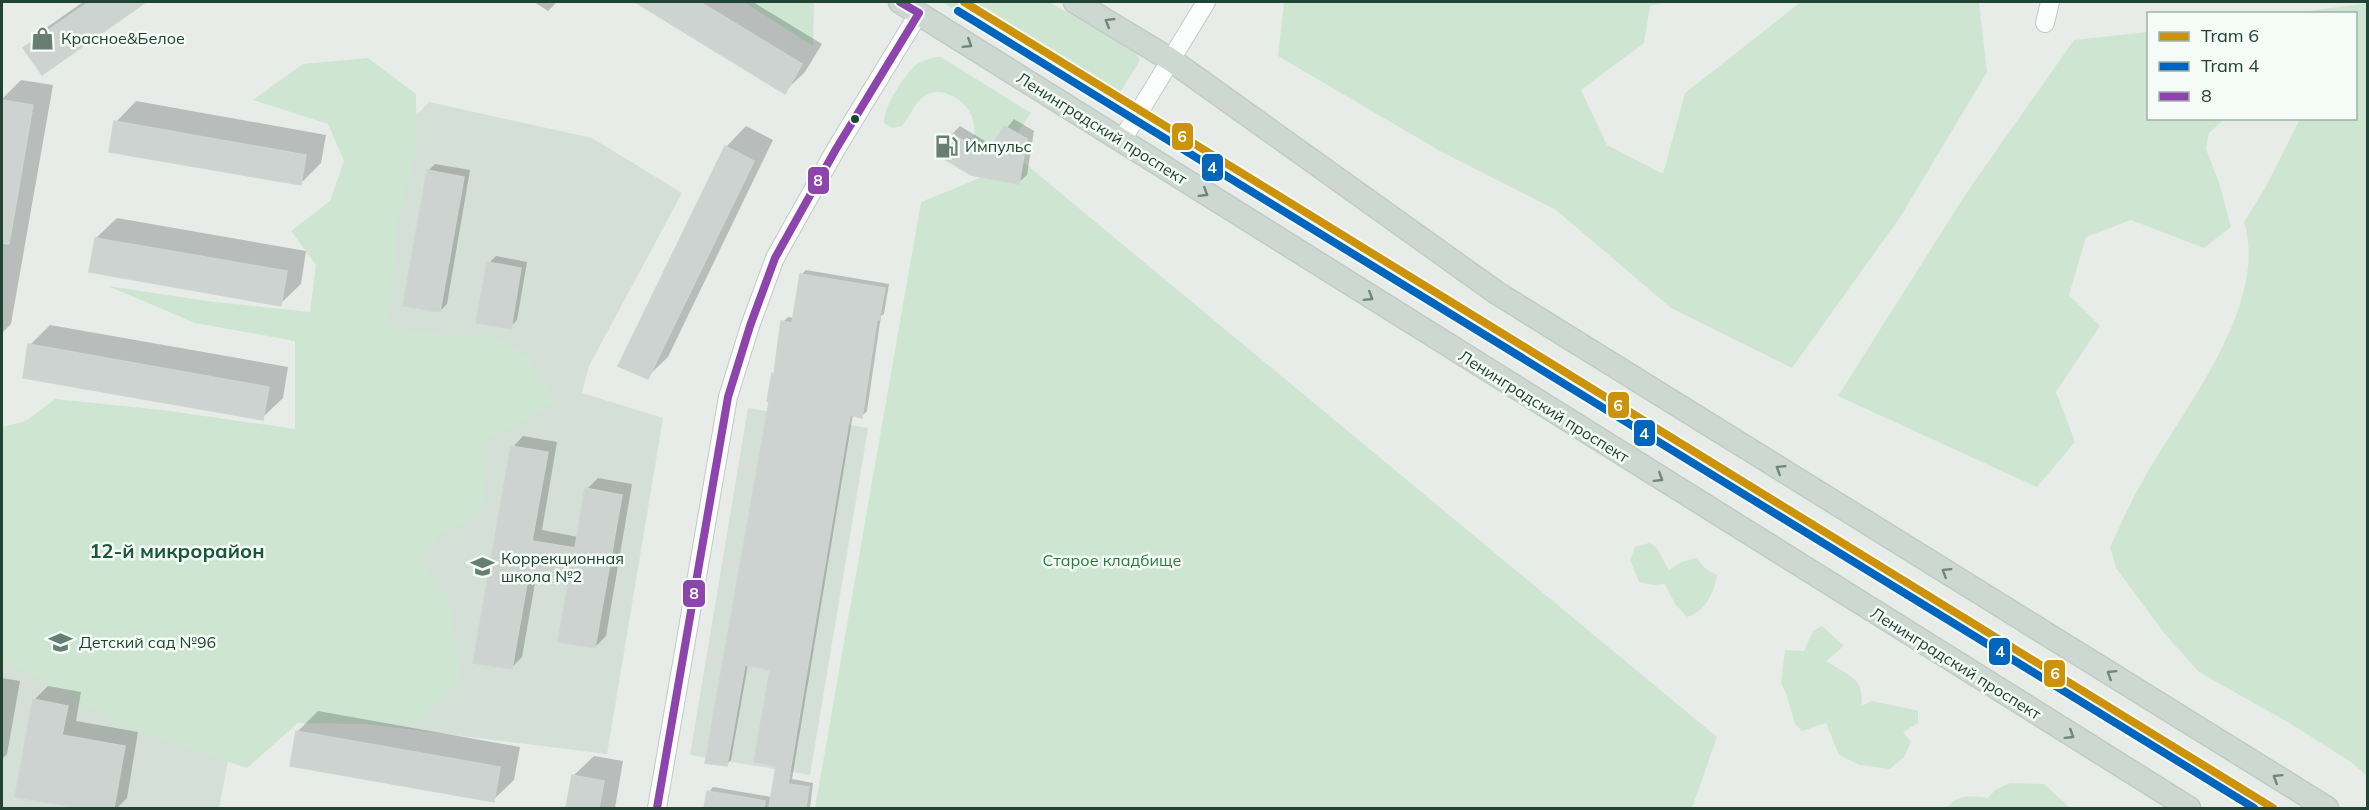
<svg xmlns="http://www.w3.org/2000/svg" width="2369" height="810" viewBox="0 0 2369 810" font-family="Mulish,sans-serif">
	<rect width="100%" height="100%" fill="#e7ece9"/>
	<path fill="#d4dfd8" d="M 429,102 L 592,138 L 682,193 L 589,366 L 582,393 L 663,418 L 607,754 L 303,716 L 401,131 Z
		M 748,408 L 868,428 L 810,775 L 690,755 Z
		M 2,524 L 228,760 L 219,808 L 2,808 Z"/>
	<path fill="#cee6d1" d="M 744,2 L 814,2 L 813,46 Z
		M 942,2 L 1049,2 L 1134,51 L 1140,60 L 1113,104 L 1094,99 Z
		M 1284,2 L 1667,2 L 1650,6 L 1644,43 L 1581,90 L 1607,145 L 1663,174 L 1685,93 L 1801,2 L 1979,2 L 1987,72 L 1901,216 L 1792,368 L 1671,308 L 1556,210 L 1440,151 L 1278,56 Z
		M 2367,3 L 2368,3 L 2367,776 L 2351,762 L 2291,724 L 2199,672 L 2164,633 L 2116,568 L 2110,547 C 2120,526 2130,503 2142,482 C 2181,412 2270,305 2244,222 L 2265,188 L 2300,119 L 2356,118 L 2356,14 L 2295,13 Z
		M 2148,32 L 2148,118 L 2225,119 L 2209,133 L 2206,149 L 2219,183 L 2231,227 L 2204,248 L 2131,220 L 2086,237 L 2069,295 L 2100,326 L 2056,392 L 2075,442 L 2037,487 L 1838,396 L 1967,192 L 2074,40 Z
		M 935,57 L 941,57 L 1031,113 L 1002,155 L 974,138 C 974,130 975,123 971,115 C 964,99 941,85 924,96 C 914,103 910,117 902,126 L 893,128 L 884,123 C 883,108 905,73 917,64 C 922,61 928,59 935,57 Z
		M 368,58 L 416,94 L 417,145 L 398,219 L 389,326 L 432,334 L 499,338 L 528,357 L 555,400 L 527,420 L 487,439 L 486,498 L 464,522 L 438,537 L 421,561 L 450,603 L 460,680 L 417,725 L 298,723 L 247,768 L 115,724 L 67,692 L 2,660 L 2,427 L 26,421 L 55,399 L 163,410 L 295,429 L 295,341 L 195,323 L 108,286 L 207,301 L 310,312 L 316,265 L 291,231 L 330,201 L 344,161 L 328,124 L 253,100 L 303,64 Z
		M 1022,161 L 1717,737 L 1692,808 L 815,808 L 921,202 Z
		M 1649,543 L 1656,547 L 1669,570 L 1682,562 L 1696,558 L 1706,569 L 1717,575 C 1714,593 1705,612 1687,617 L 1675,604 L 1665,584 L 1653,585 L 1639,582 L 1630,560 L 1635,547 Z
		M 1822,626 L 1844,646 L 1826,661 C 1847,675 1866,678 1861,706 L 1872,701 C 1887,705 1902,706 1918,711 L 1918,723 L 1903,732 L 1911,742 L 1904,757 L 1890,769 L 1860,765 L 1839,755 L 1826,723 L 1802,731 L 1795,724 L 1786,693 L 1781,684 L 1785,650 L 1804,651 L 1813,631 Z
		M 2010,783 L 2044,784 L 2070,808 L 1946,808 C 1958,794 1971,795 1988,798 L 1995,790 Z"/>
	<path fill="#0003" d="M 83,2 L 143,2 L 43,73 L 25,48 L 46,28 Z
		M 534,2 L 557,2 L 548,11 Z
		M 638,2 L 753,2 L 822,44 L 805,72 L 784,92 Z
		M 21,80 L 53,85 L 11,324 L 2,333 L 2,99 Z
		M 136,101 L 326,135 L 321,163 L 300,184 L 116,122 Z
		M 1014,119 L 1034,131 L 1027,175 L 1018,183 L 952,134 L 960,126 L 993,146 Z
		M 746,126 L 773,140 L 668,357 L 647,377 L 726,147 Z
		M 435,164 L 470,170 L 447,304 L 440,311 L 428,171 Z
		M 117,218 L 306,251 L 301,284 L 280,304 L 96,238 Z
		M 496,256 L 527,262 L 517,320 L 510,327 L 489,263 Z
		M 806,270 L 889,284 L 884,314 L 881,316 L 867,411 L 862,416 L 853,414 L 792,779 L 813,783 L 810,808 L 706,808 L 709,792 L 713,787 L 772,797 L 778,765 L 771,668 L 748,664 L 731,760 L 726,765 L 773,374 L 775,371 L 783,322 L 788,317 L 794,318 L 801,275 Z
		M 50,325 L 288,367 L 283,398 L 262,418 L 30,345 Z
		M 523,436 L 557,442 L 542,530 L 578,537 L 587,489 L 598,478 L 632,484 L 606,636 L 595,647 L 571,578 L 537,572 L 522,657 L 511,668 L 513,447 Z
		M 2,678 L 20,681 L 7,754 L 2,759 Z
		M 48,686 L 81,692 L 76,721 L 138,732 L 127,798 L 117,808 L 89,808 L 17,796 L 34,700 Z
		M 318,711 L 520,747 L 514,780 L 493,800 L 297,732 Z
		M 594,756 L 623,761 L 615,808 L 568,808 L 573,776 Z"/>
	<path fill="#ccd3d0" stroke="#cfd5d1" stroke-width="1.5" d="M 89,2 L 146,2 L 42,75 L 23,48 Z
		M 635,2 L 700,2 L 802,64 L 785,94 Z
		M 2,100 L 33,105 L 9,244 L 2,243 Z
		M 114,121 L 306,155 L 301,185 L 109,152 Z
		M 1004,126 L 1027,139 L 1019,184 L 971,175 L 938,155 L 951,133 L 986,155 Z
		M 725,146 L 754,161 L 648,379 L 618,366 Z
		M 427,170 L 464,177 L 440,312 L 403,306 Z
		M 95,238 L 287,271 L 281,306 L 89,272 Z
		M 487,262 L 521,268 L 511,329 L 476,323 Z
		M 800,274 L 885,288 L 879,320 L 877,319 L 862,418 L 850,415 L 788,784 L 809,787 L 806,808 L 769,808 L 776,766 L 754,762 L 770,670 L 745,665 L 727,766 L 705,763 L 769,402 L 767,401 L 772,373 L 774,374 L 781,321 L 792,323 Z
		M 28,344 L 269,387 L 263,420 L 23,378 Z
		M 511,446 L 548,452 L 532,541 L 575,548 L 585,488 L 622,495 L 595,648 L 558,642 L 569,579 L 529,572 L 512,669 L 473,663 Z
		M 33,699 L 68,706 L 62,735 L 125,746 L 114,808 L 80,808 L 15,797 Z
		M 296,731 L 500,767 L 494,802 L 290,766 Z
		M 572,775 L 604,781 L 599,808 L 566,808 Z
		M 707,791 L 765,801 L 764,808 L 704,808 Z"/>
	<g fill="none" stroke-linecap="round" stroke-linejoin="round">
		<defs>
			<path id="minor" d="M 2045,23 L 2050,2
				M 1122,140 L 1206,2
				M 657,808 L 728,397 L 750,326 L 775,258 L 836,149 L 919,13"/>
			<path id="major" d="M 900,2 L 2189,808
				M 1075,2 L 1171,60 L 1497,293 L 2327,808"/>
		</defs>
		<use href="#minor" stroke="#c3c9c6" stroke-width="20"/>
		<use href="#major" stroke="#c1cbc6" stroke-width="25"/>
		<use href="#minor" stroke="#fbfcfc" stroke-width="18"/>
		<use href="#major" stroke="#ced8d3" stroke-width="22"/>
		<defs>
			<path id="bus-1" d="M 657,808 L 728,397 L 750,326 L 775,258 L 836,149 L 919,13 L 900,2"/>
		</defs>
		<use href="#bus-1" stroke="#f5fbf7" stroke-width="12"/>
		<use href="#bus-1" stroke="#8e44ad" stroke-width="8"/>
		<defs>
			<path id="tram-1" d="M 964,2 L 2273,808"/>
			<path id="tram-2" d="M 958,11 L 2254,808"/>
		</defs>
		<use href="#tram-1" stroke="#f5fbf7" stroke-width="12"/>
		<use href="#tram-2" stroke="#f5fbf7" stroke-width="12"/>
		<use href="#tram-1" stroke="#cc920a" stroke-width="8"/>
		<use href="#tram-2" stroke="#0065bd" stroke-width="8"/>
	</g>
	<defs><path id="oneway-chevron" d="M-2-3.5L2.5 0L-2 3.5" fill="none" stroke-width="1.6" stroke-linecap="round" stroke-linejoin="round" transform="scale(1.5)"/></defs>
	<g stroke="#6e867b">
		<use href="#oneway-chevron" transform="translate(1109 22) rotate(-149)"/>
		<use href="#oneway-chevron" transform="translate(968 44) rotate(32)"/>
		<use href="#oneway-chevron" transform="translate(1204 193) rotate(32)"/>
		<use href="#oneway-chevron" transform="translate(1369 297) rotate(32)"/>
		<use href="#oneway-chevron" transform="translate(1780 469) rotate(-148)"/>
		<use href="#oneway-chevron" transform="translate(1659 478) rotate(32)"/>
		<use href="#oneway-chevron" transform="translate(1946 572) rotate(-148)"/>
		<use href="#oneway-chevron" transform="translate(2111 674) rotate(-148)"/>
		<use href="#oneway-chevron" transform="translate(2070 735) rotate(32)"/>
		<use href="#oneway-chevron" transform="translate(2277 778) rotate(-148)"/>
	</g>
	<defs>
		<symbol id="shop-bare" viewBox="-9 -9 18 18"><path d="M-5-2.5h2.3a2.7 3.5 0 0 1 5.4 0H5L5.5 6h-11ZM-1.5-2.5h3a1.5 2.3 0 0 0-3 0Z" fill="#667e73" stroke="#f5fbf7" stroke-width="2.5" paint-order="stroke"/></symbol>
		<symbol id="fuel-bare" viewBox="-9 -9 18 18"><path d="M-5.5-6h7V0h2V4h1.3V-2.5L3-4.5l.8-.8L6-3V5H2.5V1h-1V6h-7ZM-4.2-4.7v3.2H.2V-4.7Z" fill="#667e73" stroke="#f5fbf7" stroke-width="2.5" paint-order="stroke"/></symbol>
		<symbol id="school-bare" viewBox="-9 -9 18 18"><path d="M0-5L7-2L0 1L-7-2ZM-4 1L0 2.5L4 1V4Q0 6-4 4Z" fill="#667e73" stroke="#f5fbf7" stroke-width="2.5" paint-order="stroke"/></symbol>
	</defs>
	<g fill-rule="evenodd">
		<use href="#shop-bare" x="26" y="22" width="33" height="33"/>
		<use href="#fuel-bare" x="930" y="130" width="33" height="33"/>
		<use href="#school-bare" x="466" y="550" width="33" height="33"/>
		<use href="#school-bare" x="44" y="626" width="33" height="33"/>
	</g>
	<circle fill="#204333" stroke="#f5fbf7" stroke-width="2" cx="855" cy="119" r="5"/>
	<g text-anchor="middle" dominant-baseline="central" stroke-width="5" stroke-linejoin="round" paint-order="stroke">
		<g font-size="16" fill="#204333" stroke="#f5fbf7" text-anchor="start">
			<text x="61" y="38">Красное&amp;Белое</text>
			<text x="965" y="146">Импульс</text>
			<text x="501" y="558">Коррекционная<tspan x="501" dy="18">школа №2</tspan></text>
			<text x="79" y="642">Детский сад №96</text>
		</g>
		<g font-size="16" fill="#204333" stroke="#f5fbf7">
			<text transform="translate(1102 128) rotate(32)">Ленинградский проспект</text>
			<text transform="translate(1544 406) rotate(32)">Ленинградский проспект</text>
			<text transform="translate(1956 663) rotate(32)">Ленинградский проспект</text>
		</g>
		<g font-size="16" fill="#257f37" stroke="#f5fbf7">
			<text x="1112" y="560">Старое кладбище</text>
		</g>
		<g font-size="20" font-weight="bold" fill="#19583d" stroke="#f5fbf7">
			<text x="177" y="550">12-й микрорайон</text>
		</g>
	</g>
	<g stroke="#f5fbf7" stroke-width="2">
		<rect x="1171" y="122" width="23" height="29" rx="6" fill="#cc920a"/>
		<rect x="1201" y="153" width="23" height="29" rx="6" fill="#0065bd"/>
		<rect x="807" y="166" width="23" height="29" rx="6" fill="#8e44ad"/>
		<rect x="1607" y="391" width="23" height="28" rx="6" fill="#cc920a"/>
		<rect x="1633" y="419" width="23" height="28" rx="6" fill="#0065bd"/>
		<rect x="682" y="579" width="24" height="29" rx="6" fill="#8e44ad"/>
		<rect x="1988" y="637" width="23" height="29" rx="6" fill="#0065bd"/>
		<rect x="2043" y="659" width="23" height="29" rx="6" fill="#cc920a"/>
	</g>
	<g font-size="16" text-anchor="middle" font-weight="bold" fill="#fff">
		<text x="1182" y="142">6</text>
		<text x="1212" y="173">4</text>
		<text x="818" y="186">8</text>
		<text x="1618" y="411">6</text>
		<text x="1644" y="439">4</text>
		<text x="694" y="599">8</text>
		<text x="2000" y="657">4</text>
		<text x="2055" y="679">6</text>
	</g>
	<rect width="2369" height="810" fill="none" stroke="#204333" stroke-width="6"/>
	<rect x="2147" y="12" width="210" height="108" fill="#f5fbf7" stroke="#a0b1a9" stroke-width="1.5"/>
	<rect x="2159" y="32" width="30" height="9" fill="#cc920a" stroke="#a0b1a9" stroke-width="1.5"/>
	<text x="2201" y="42" font-size="18" fill="#204333">Tram 6</text>
	<rect x="2159" y="62" width="30" height="9" fill="#0065bd" stroke="#a0b1a9" stroke-width="1.5"/>
	<text x="2201" y="72" font-size="18" fill="#204333">Tram 4</text>
	<rect x="2159" y="92" width="30" height="9" fill="#8e44ad" stroke="#a0b1a9" stroke-width="1.5"/>
	<text x="2201" y="102" font-size="18" fill="#204333">8</text>
</svg>
